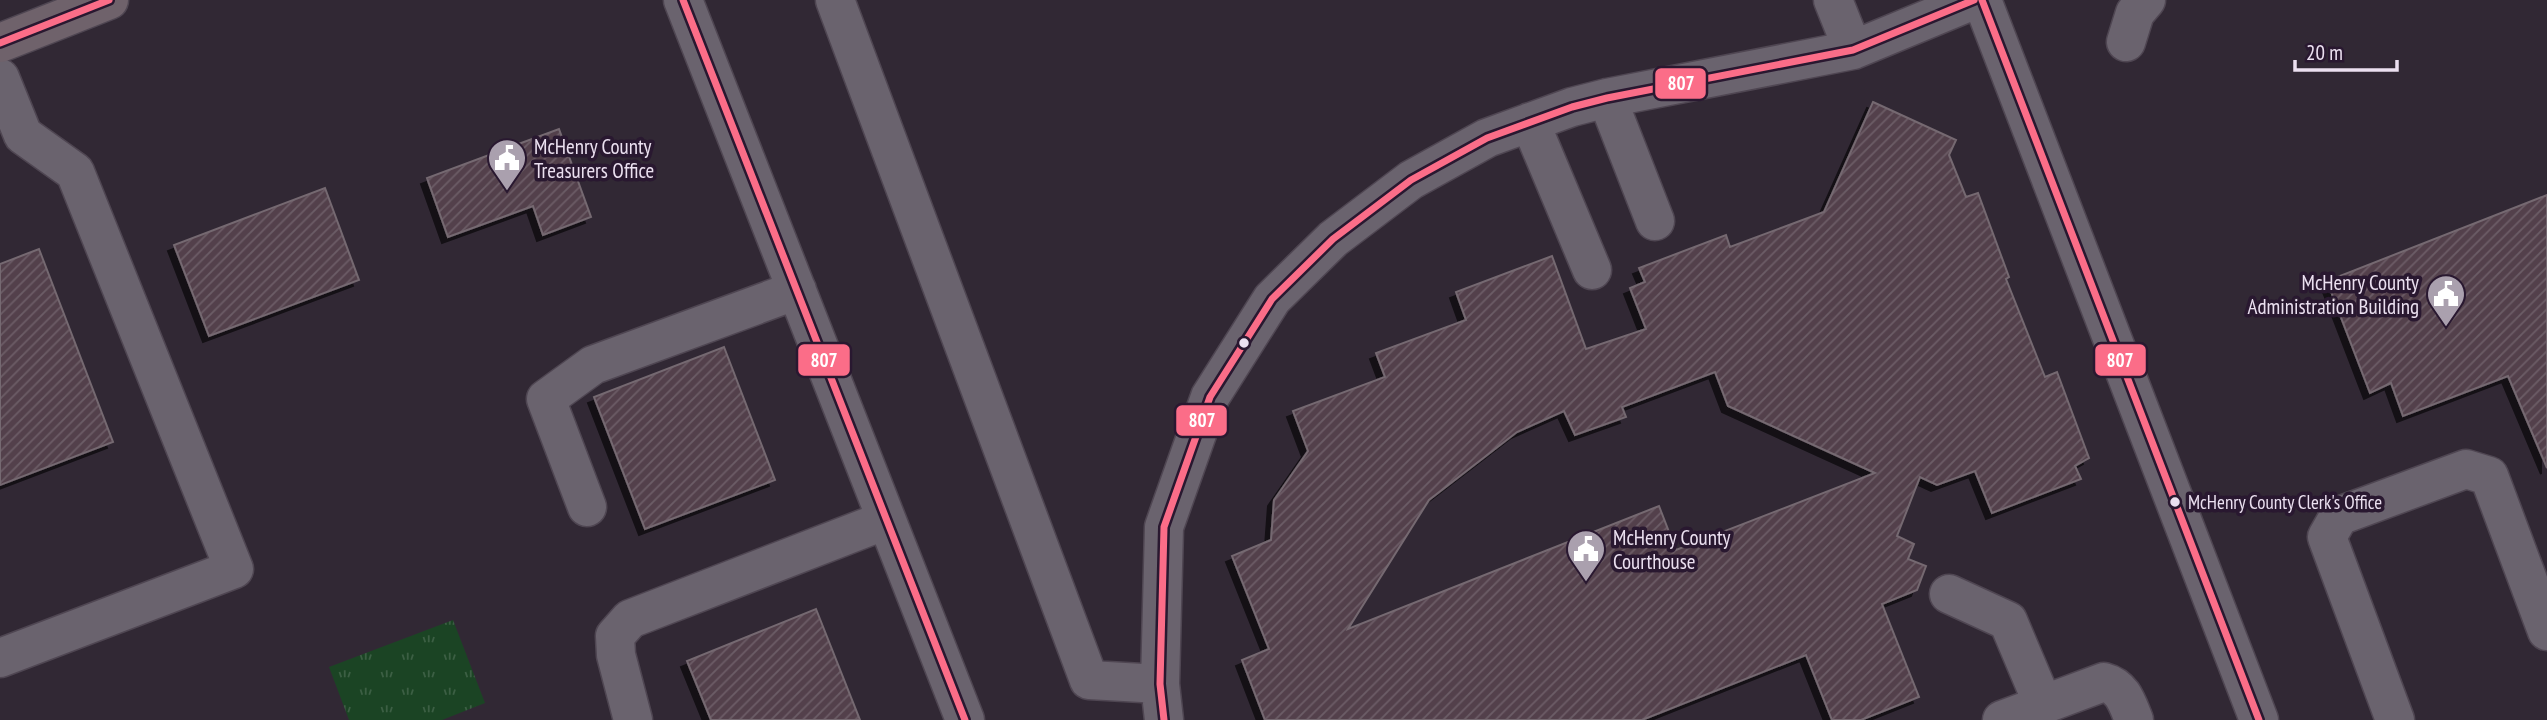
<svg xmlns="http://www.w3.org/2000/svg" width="2547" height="720" viewBox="0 0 2547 720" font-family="'PT Sans Narrow',sans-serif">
	<defs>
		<pattern id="grass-tufts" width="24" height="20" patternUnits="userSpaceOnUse" patternTransform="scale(1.75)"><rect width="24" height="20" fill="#1b4424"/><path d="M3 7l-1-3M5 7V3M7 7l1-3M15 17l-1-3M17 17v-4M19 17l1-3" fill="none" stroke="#3c5f44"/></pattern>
		<pattern id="building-hatch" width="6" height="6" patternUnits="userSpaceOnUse" patternTransform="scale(1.75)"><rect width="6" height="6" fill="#53414c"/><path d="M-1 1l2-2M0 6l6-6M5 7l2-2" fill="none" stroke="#6c5c66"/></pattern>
		<filter id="shadow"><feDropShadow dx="-6" dy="6" stdDeviation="0" flood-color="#0009"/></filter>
	</defs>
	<rect width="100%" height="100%" fill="#312834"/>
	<path fill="url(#grass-tufts)" d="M 453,620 L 485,703 L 442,720 L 349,720 L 329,667 Z"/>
	<path fill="url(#building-hatch)" stroke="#756971" stroke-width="2" fill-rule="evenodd" filter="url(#shadow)" d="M 1873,102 L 1956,140 L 1949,155 L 1966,197 L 1978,193 L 2009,277 L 2006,279 L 2045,377 L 2057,372 L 2089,458 L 2075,466 L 2081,479 L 1992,513 L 1975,471 L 1937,485 L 1920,477 L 1897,536 L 1914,544 L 1908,559 L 1926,566 L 1917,590 L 1882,604 L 1919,697 L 1861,720 L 1832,720 L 1806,655 L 1642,720 L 1265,720 L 1242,660 L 1269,649 L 1232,556 L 1271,540 L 1274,500 L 1308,451 L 1293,411 L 1385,377 L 1376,353 L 1466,320 L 1456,292 L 1552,256 L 1586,349 L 1646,329 L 1630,288 L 1645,282 L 1639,268 L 1726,235 L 1730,247 L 1824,212 ZM 1715,372 L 1728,406 L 1875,473 L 1676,550 L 1659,506 L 1348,629 L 1429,500 L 1517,432 L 1564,411 L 1575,435 L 1626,417 L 1622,407 Z
		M 559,129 L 591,217 L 543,235 L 533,206 L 448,237 L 427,178 Z
		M 325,188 L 359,280 L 209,336 L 174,245 Z
		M 2547,195 L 2547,468 L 2508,376 L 2403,416 L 2391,383 L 2370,393 L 2327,281 Z
		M 39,249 L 113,442 L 0,485 L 0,264 Z
		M 724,347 L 775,480 L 645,529 L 594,397 Z
		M 816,609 L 860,720 L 711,720 L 687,661 Z"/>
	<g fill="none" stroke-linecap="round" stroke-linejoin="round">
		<defs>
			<path id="minor" d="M 683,0 L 965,720
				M 835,0 L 1089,680 L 1160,684
				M 1833,0 L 1853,50
				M 1982,0 L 2259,720
				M 2126,42 L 2135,13 L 2146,0
				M 0,78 L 23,135 L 75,172 L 234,569 L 0,658
				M 1607,98 L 1655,221
				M 1530,122 L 1592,270
				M 587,507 L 546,399 L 593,365 L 797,290
				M 1949,594 L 2008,621 L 2043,704
				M 633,720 L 616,655 L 615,636 L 630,619 L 886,520
				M 1164,720 L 1160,684 L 1164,527 L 1210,397 L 1272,299 L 1333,239 L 1411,180 L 1487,138 L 1572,107 L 1607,98 L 1853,50 L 1974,0
				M 2002,720 L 2104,682 C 2123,687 2127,703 2134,720
				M 2395,720 L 2327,537 L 2339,516 L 2466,469 L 2489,476 L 2547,631"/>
			<path id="major" d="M 0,43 L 109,0"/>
		</defs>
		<use href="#minor" stroke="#4f4652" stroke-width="41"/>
		<use href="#major" stroke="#4f4652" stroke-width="41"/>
		<use href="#minor" stroke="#6a636e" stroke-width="38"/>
		<use href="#major" stroke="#6f626b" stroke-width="38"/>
		<defs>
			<path id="bus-1" d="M 683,0 L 965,720
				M 1982,0 L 2259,720
				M 0,43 L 109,0
				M 1164,720 L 1160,684 L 1164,527 L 1210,397 L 1272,299 L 1333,239 L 1411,180 L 1487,138 L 1572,107 L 1607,98 L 1853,50 L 1974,0"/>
		</defs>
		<use href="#bus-1" stroke="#291830" stroke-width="12"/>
		<use href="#bus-1" stroke="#fb6d88" stroke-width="7"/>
	</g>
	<defs>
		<symbol id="civic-pin" viewBox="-11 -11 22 30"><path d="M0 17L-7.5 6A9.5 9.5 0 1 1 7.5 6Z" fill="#aaa0ae" stroke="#291830"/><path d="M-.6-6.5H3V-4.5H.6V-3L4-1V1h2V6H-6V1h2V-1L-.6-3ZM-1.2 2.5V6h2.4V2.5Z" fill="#fff"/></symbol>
	</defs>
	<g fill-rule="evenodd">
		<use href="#civic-pin" x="485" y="136" width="44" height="60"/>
		<use href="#civic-pin" x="2424" y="272" width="44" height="60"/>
		<use href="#civic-pin" x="1564" y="527" width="44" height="60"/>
	</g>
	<g fill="#ebe0f0" stroke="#291830" stroke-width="2.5">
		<circle cx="1244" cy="343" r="6"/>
		<circle cx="2175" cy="502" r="6"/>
	</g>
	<g text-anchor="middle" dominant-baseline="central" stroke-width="7" stroke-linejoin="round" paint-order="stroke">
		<g font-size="19" fill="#ebe0f0" stroke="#291830" text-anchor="start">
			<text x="2188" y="502">McHenry County Clerk's Office</text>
		</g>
		<g font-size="21" fill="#ebe0f0" stroke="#291830" text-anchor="start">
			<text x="534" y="146">McHenry County<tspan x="534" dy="24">Treasurers Office</tspan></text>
			<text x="2419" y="282" text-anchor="end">McHenry County<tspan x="2419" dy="24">Administration Building</tspan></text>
			<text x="1613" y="537">McHenry County<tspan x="1613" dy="24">Courthouse</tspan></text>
		</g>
	</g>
	<g stroke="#291830" stroke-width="2.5">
		<rect x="1654" y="67" width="53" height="33" rx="7" fill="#fb6d88"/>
		<rect x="797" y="343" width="54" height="34" rx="7" fill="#fb6d88"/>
		<rect x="2094" y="343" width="53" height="34" rx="7" fill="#fb6d88"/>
		<rect x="1175" y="404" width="53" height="33" rx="7" fill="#fb6d88"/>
	</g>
	<g font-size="19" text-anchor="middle" font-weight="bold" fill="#fff">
		<text x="1681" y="90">807</text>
		<text x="824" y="367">807</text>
		<text x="2120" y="367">807</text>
		<text x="1202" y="427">807</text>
	</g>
	<path d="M2295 60v10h102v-10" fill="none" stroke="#ebe0f0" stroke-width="3.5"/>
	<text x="2306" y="60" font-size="21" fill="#ebe0f0" stroke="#291830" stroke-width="5" paint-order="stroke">20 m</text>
</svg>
